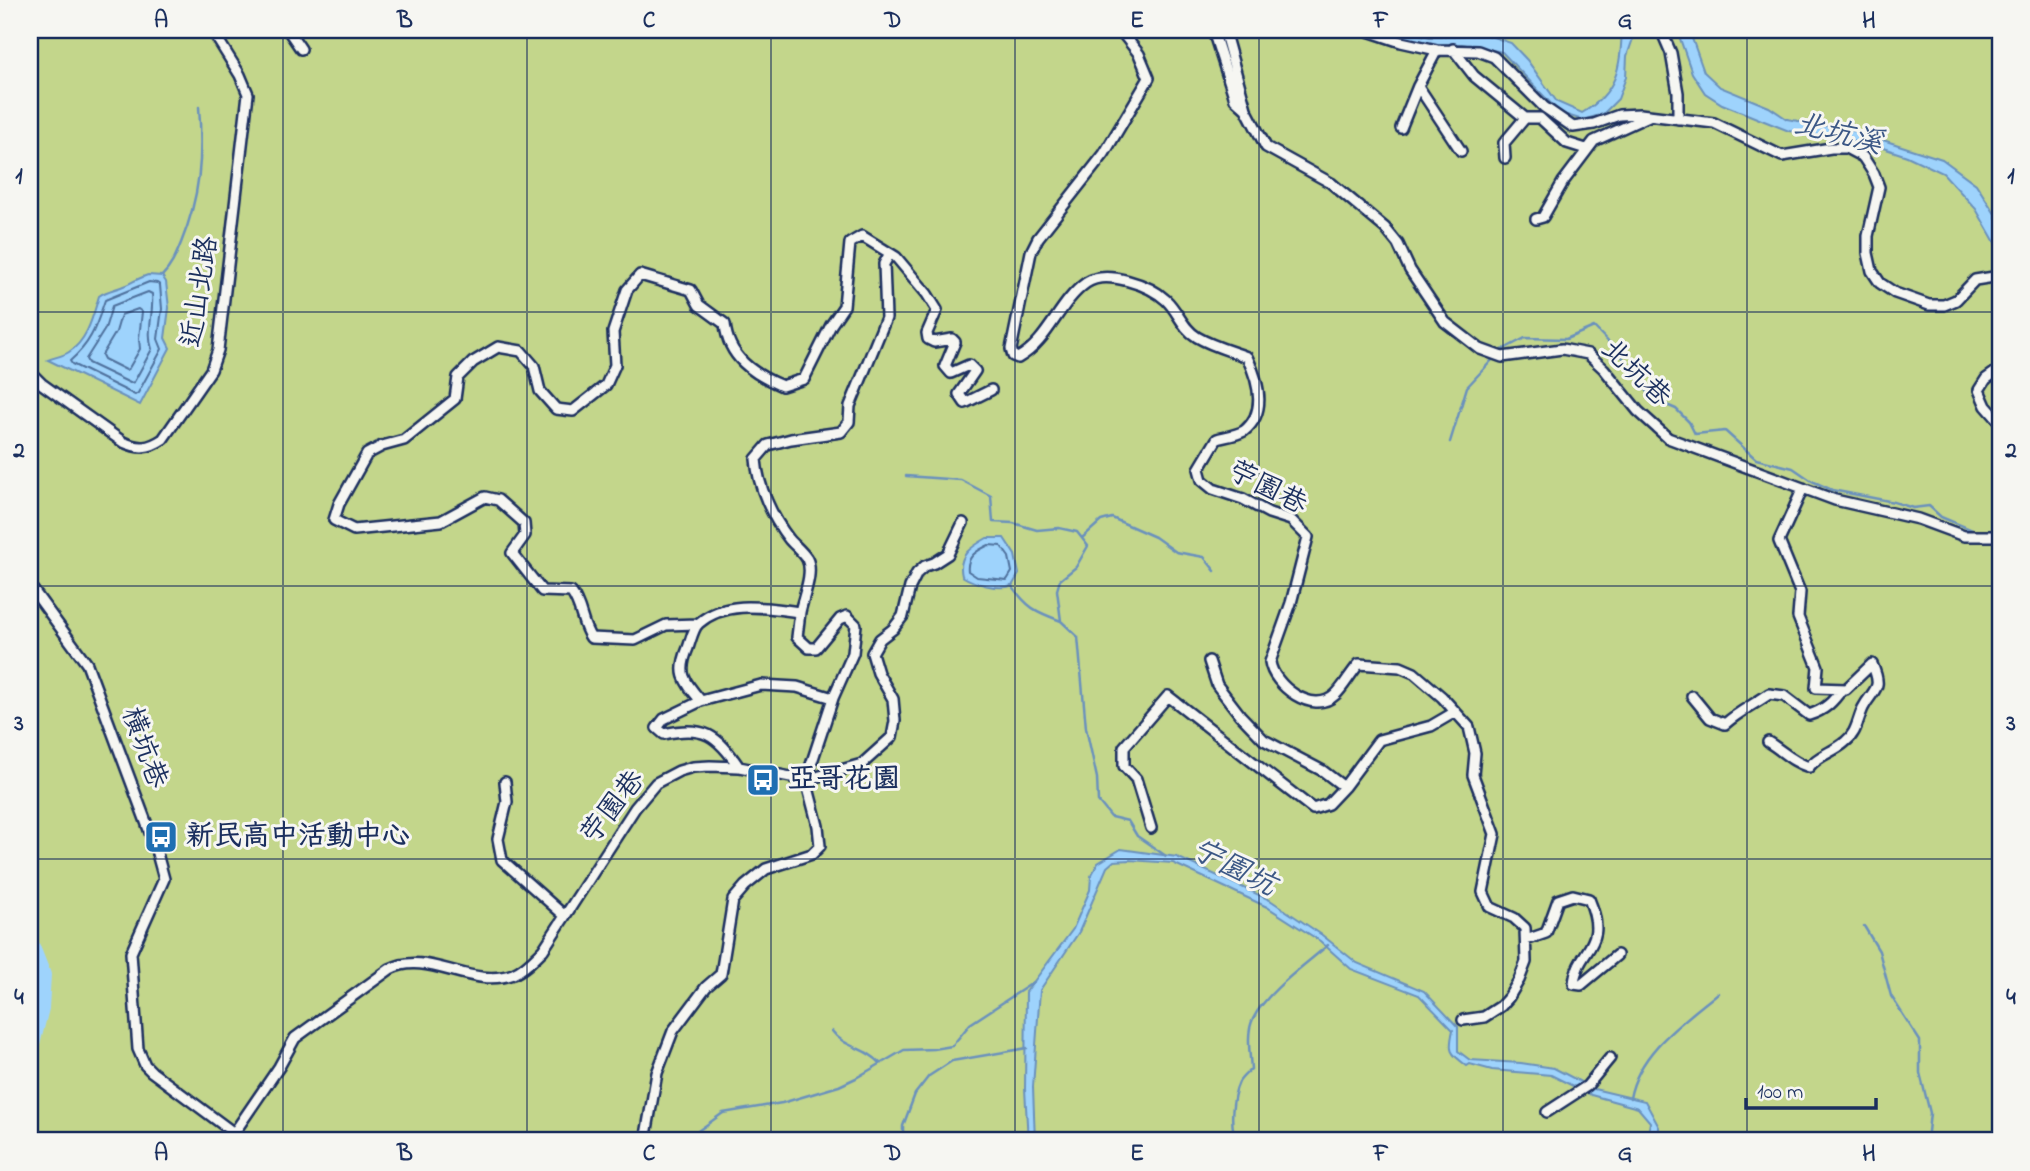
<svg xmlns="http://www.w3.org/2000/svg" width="2030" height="1171" viewBox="0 0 2030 1171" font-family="'Indie Flower','LXGW WenKai TC',sans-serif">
	<rect width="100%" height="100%" fill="#f6f6f2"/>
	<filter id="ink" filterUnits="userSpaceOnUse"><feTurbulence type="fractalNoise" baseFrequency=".0143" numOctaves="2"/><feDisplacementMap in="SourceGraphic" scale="14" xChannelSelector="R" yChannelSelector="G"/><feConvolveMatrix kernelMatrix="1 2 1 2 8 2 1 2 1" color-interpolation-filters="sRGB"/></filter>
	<g filter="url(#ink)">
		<path fill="#c3d68b" stroke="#6f8274" stroke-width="2" d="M 30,30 L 2000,30 L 2000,1141 L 30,1141 Z"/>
		<path fill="#9ed3fc" stroke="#6a91bd" stroke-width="2" d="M 1373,30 L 1403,30 L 1430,37 L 1484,34 L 1511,43 L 1527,60 L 1557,102 L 1582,113 C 1618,92 1620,68 1622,30 L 1636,30 L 1627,56 L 1626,77 L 1618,99 L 1603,114 L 1583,120 L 1560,113 L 1502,52 L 1462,44 L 1436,45 Z
			M 1677,30 L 1689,30 L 1704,72 L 1720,87 L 1769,107 L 1787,119 L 1855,131 L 1942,159 L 1976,184 L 1995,214 L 2000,230 L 2000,251 L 1976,209 L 1943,173 L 1907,156 L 1874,145 L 1789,131 L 1722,104 L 1705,93 L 1692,73 Z
			M 148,275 L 162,276 L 166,282 L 169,308 L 165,338 L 170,348 L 140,405 L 48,360 C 55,357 63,356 69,352 C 88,340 93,315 99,296 C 106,291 113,290 121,287 C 130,284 138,278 148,275 Z
			M 987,538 L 1004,538 L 1015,555 L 1019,574 L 1012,586 C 997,590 975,584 962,576 C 957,555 971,547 987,538 Z
			M 1121,849 L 1177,857 L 1270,900 L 1322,935 L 1357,963 L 1424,991 L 1458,1027 L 1458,1051 L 1470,1060 L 1521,1063 L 1554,1068 L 1594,1089 L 1645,1101 L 1659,1127 L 1659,1141 L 1647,1141 L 1650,1122 L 1638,1108 L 1591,1095 L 1551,1075 L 1492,1070 L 1470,1064 L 1467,1066 C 1450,1053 1448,1052 1453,1030 L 1419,995 L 1351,969 L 1320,941 L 1267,907 L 1173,863 L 1130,860 L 1114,861 L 1107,867 L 1079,932 L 1040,990 L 1033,1087 L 1035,1141 L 1028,1141 L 1025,1089 L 1026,992 L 1073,929 L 1090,890 L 1091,876 L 1098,863 Z"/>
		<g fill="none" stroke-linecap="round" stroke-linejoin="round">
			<path stroke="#4f719d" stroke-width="2" d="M 149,282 L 157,283 L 160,285 L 162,309 L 158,339 L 162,349 L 138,393 L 135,395 L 72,364 L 70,361 C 92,342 96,326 105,300 Z
				M 148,292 L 152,294 C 154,312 146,333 152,349 L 134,382 L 130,383 L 88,363 L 86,359 L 105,329 L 112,306 Z
				M 138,309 L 142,312 L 139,338 L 140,349 L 129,368 L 126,370 L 104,359 L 102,355 L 116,332 L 121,315 Z
				M 989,545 L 1001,546 L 1009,557 L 1012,572 L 1007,580 L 977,577 L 968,571 C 966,556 978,550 989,545 Z"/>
			<path stroke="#6a91bd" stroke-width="2.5" d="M 162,276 C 172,266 176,255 181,243 C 200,196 203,157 199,107
				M 1502,350 L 1525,338 L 1566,339 L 1594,327 L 1621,355 L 1647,391 L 1657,401 L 1676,409 L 1689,422 L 1695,434 L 1725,431 L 1756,459 L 1793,468 L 1812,481 L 1832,490 L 1894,502 L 1913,508 L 1929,506 L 1941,517 L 1977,532
				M 1450,442 L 1467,387 L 1493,359
				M 906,476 L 961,480 L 991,496 L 993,522 L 1013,523 L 1037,530 L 1059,528 L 1077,532 L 1088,546 L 1076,567 L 1060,580 L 1057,590 L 1061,621 L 1078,637 L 1086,728 L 1097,778 L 1098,801 L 1111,817 L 1128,821 L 1137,836 L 1166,856
				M 1082,538 L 1101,521 L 1112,518 L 1155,537 L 1176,552 L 1204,557 L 1215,571
				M 1011,585 C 1028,608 1034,611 1061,621
				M 1864,926 L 1879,951 L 1891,996 L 1920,1041 L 1920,1073 L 1930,1113 L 1927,1141
				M 832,1031 C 844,1048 866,1047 880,1063
				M 1630,1098 C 1639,1051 1683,1022 1718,993
				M 684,1141 L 723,1113 L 782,1103 L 839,1086 L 856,1078 L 904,1050 L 934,1049 L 952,1046 L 970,1024 L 1034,982
				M 903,1141 L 903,1126 L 915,1094 L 929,1076 L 952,1061 L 1027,1048
				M 1237,1141 C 1229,1127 1232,1097 1239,1082 C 1241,1078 1247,1073 1251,1069 C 1250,1054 1246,1033 1253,1019 C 1266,992 1305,965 1328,945"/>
			<path stroke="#9ed3fc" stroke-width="16" d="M 30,942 L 43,975 L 41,1008 L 30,1052"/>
			<defs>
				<path id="minor" d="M 288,30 L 301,49
					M 1120,30 L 1139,54 L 1149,78 L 1104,154 L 1038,238 L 1031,252 L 1011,349 L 1013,356 L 1018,358 C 1049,341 1058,303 1086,283 C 1106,269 1150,285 1166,300 C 1178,311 1182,328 1197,337 C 1212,346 1231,351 1247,357 C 1258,380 1268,412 1244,431 C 1237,435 1224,437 1217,439 L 1199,469 L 1202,480 L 1213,489 L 1243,499 L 1269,513 L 1291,520 L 1308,537 L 1291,603 L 1270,662 C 1273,685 1313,716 1335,695 C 1343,688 1350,674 1359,664 L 1400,667 L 1414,673 L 1442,697 L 1469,727 L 1475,753 L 1473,775 L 1495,834 L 1483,892 L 1490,907 L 1514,918 L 1525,928 L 1526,962 L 1519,980 L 1509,997 L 1501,1006 L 1484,1017 L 1463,1020
					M 1211,30 L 1215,37 L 1235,99 L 1246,109 L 1266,147 L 1331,183 L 1385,228 L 1398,244 L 1410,270 L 1445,322 L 1480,349 L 1502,357 L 1562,349 L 1588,354 L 1604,369 L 1638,411 L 1668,438 L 1835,500 L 1918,519 L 1964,536 L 2000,536
					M 1224,30 L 1246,109
					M 1365,30 L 1401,42 L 1437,50 L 1478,51 L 1494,57 L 1544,107 L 1573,127 L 1594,124 L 1619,115 L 1640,114 L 1714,123 L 1782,156 L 1831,148 L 1846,148 L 1863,157 L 1874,174 L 1879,187 L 1868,236 L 1868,253 L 1872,271 L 1880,283 L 1895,293 L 1929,305 L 1944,305 L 1956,300 L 1975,280 L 2000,276
					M 1661,30 L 1671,53 L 1678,93 L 1678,119
					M 1453,49 L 1474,76 L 1525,118
					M 1437,50 L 1418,86 L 1461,151
					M 1401,128 L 1418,86
					M 1505,158 L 1504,143 L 1525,118 L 1540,118 L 1567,143 L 1586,149
					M 1536,219 L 1543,217 L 1563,182 L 1594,141 L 1649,116
					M 2000,369 L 1986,379 L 1979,390 L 1986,406 L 2000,422
					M 30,372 L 42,384 L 123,442 C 139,449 148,449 163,439 L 211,370 L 218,350 L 248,94 L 240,75 L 212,30
					M 30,586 L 87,664 L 155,846 L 164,879 L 131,953 L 138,1049 L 145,1065 L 152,1072 L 234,1133 L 240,1141
					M 800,612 L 797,637 L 809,648 L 816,648 L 840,619 L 847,616 L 856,625 L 853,653 L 833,698 L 806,780
					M 697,624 L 666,625 L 635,640 L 591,638 C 581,624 582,606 571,592 L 542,591 L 512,553 L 525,535 L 524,523 L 498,500 L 485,497 L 441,521 L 354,530 L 334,520 L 339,504 L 367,454 L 382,446 L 404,440 L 455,399 L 458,377 L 473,362 L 498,347 L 521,351 L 534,366 L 540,391 L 556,409 L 573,411 L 606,385 L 615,365 L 613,332 L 627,290 L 640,275 L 691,290 L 699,305 L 725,324 C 728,357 753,374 782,386 L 804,379 L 831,325 L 844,306 L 850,243 L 862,236 L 896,257 L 927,294 L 937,310 L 927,333 L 928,339 L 934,342 L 952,339 L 955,342 L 945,366 L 951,373 L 969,365 L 975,371 L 959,394 L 965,403 L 991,390
					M 1209,661 L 1217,685 L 1240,715 L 1264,740 L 1323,771 L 1344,787
					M 1692,696 L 1710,718 L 1725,724 C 1738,712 1755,704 1769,694 L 1784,696 L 1809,715 C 1825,710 1833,702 1842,689
					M 701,701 L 761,685 L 797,687 L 833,698
					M 1768,742 C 1783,751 1792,762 1809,767 C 1818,755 1834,752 1845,742 C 1857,733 1857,721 1863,708 C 1873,688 1884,691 1872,664 L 1846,689 L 1816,688 L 1818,667 L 1798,617 L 1800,592 L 1779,541 L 1803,488
					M 739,767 C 717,735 704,725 664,734 L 657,728 L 664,719 L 701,701 C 684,681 677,674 688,648 C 691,640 693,628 699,623 C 727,599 767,608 800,612 C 803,597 814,573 807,559 C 803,552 794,545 789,539 C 772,517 758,487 756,459 L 768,445 L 791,439 L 841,432 L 849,422 L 850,406 L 886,318 L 884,264 L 889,255
					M 806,780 L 862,764 L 892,737 L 895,721 L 893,699 L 878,673 L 872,653 L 880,639 L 893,629 L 903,616 L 910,587 L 917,573 L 925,566 L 934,563 L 948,554 L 963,523
					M 505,782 L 507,802 L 498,839 L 502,860 L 565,916
					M 1151,828 L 1136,779 L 1124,766 L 1124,747 L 1168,696 L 1313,809 L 1328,804 L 1344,787 L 1379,740 L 1431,726 L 1455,712
					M 1526,940 L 1546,933 L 1558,900 L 1573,895 L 1589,899 C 1610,949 1577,947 1574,984 L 1581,985 L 1617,955
					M 1547,1112 L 1587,1086 L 1610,1058
					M 234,1133 L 279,1067 L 295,1038 L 390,969 C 428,949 471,990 513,974 C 525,969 535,958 543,950 L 635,808 L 656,783 L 679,771 L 693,767 L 710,766 L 739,767 L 806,780 L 818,826 L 820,846 L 812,854 L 766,869 L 745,886 L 733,900 L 721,974 L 706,987 L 673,1031 L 657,1073 L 645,1141"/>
			</defs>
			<use href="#minor" stroke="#1b2f5e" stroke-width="14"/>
			<use href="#minor" stroke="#f6f6f2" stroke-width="9"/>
		</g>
	</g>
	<path fill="none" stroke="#1b2f5e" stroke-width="2" stroke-opacity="0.55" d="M 283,30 L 283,1141M 527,30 L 527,1141M 771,30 L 771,1141M 1015,30 L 1015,1141M 1259,30 L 1259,1141M 1503,30 L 1503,1141M 1747,30 L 1747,1141M 30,312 L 2000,312M 30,586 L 2000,586M 30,859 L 2000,859"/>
	<defs>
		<symbol id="bus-square" viewBox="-11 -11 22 22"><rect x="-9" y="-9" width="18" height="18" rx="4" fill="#1f6fb2" stroke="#f6f6f2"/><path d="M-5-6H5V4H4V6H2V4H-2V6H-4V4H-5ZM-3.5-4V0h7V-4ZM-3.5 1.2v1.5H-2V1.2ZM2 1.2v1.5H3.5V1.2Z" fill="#fff"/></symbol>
	</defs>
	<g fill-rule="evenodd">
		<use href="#bus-square" x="744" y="761" width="38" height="38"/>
		<use href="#bus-square" x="142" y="818" width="38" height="38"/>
	</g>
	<g text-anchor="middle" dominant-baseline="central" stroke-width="6" stroke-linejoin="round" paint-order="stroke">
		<g font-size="28" fill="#1b2f5e" stroke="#f6f6f2">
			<text transform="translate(201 292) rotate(-81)">近山北路</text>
			<text transform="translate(1635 374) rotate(44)">北坑巷</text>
			<text transform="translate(1267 489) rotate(27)">苧園巷</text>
			<text transform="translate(143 748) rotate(70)">橫坑巷</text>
			<text transform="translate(614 808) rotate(-52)">苧園巷</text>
		</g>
		<g font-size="28" font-weight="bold" fill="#1b2f5e" stroke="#f6f6f2" text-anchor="start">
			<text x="788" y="780">亞哥花園</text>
			<text x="186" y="837">新民高中活動中心</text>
		</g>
		<g font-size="30" font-style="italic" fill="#3c5886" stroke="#f6f6f2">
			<text transform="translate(1838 135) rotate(14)">北坑溪</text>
			<text transform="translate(1233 869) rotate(27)">宁園坑</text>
		</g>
	</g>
	<rect width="2030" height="1171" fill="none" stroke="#f6f6f2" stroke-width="77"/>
	<path d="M1746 1098v10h130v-10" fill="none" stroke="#1b2f5e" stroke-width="3.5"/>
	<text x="1757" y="1098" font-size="21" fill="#1b2f5e" stroke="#f6f6f2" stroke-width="5" paint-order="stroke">100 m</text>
	<rect x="38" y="38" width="1954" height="1094" fill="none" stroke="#1b2f5e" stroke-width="2.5"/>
	<g font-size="23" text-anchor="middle" font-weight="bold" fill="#1b2f5e">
		<text x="161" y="27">A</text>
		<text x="405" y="27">B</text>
		<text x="649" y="27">C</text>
		<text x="893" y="27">D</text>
		<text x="1137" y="27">E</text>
		<text x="1381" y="27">F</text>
		<text x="1625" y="27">G</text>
		<text x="1869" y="27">H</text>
		<text x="19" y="183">1</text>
		<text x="2011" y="183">1</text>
		<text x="19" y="457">2</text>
		<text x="2011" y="457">2</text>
		<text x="19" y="730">3</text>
		<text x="2011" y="730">3</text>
		<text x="19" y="1004">4</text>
		<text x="2011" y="1004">4</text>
		<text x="161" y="1160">A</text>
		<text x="405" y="1160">B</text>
		<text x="649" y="1160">C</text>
		<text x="893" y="1160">D</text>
		<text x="1137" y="1160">E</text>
		<text x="1381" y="1160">F</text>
		<text x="1625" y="1160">G</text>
		<text x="1869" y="1160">H</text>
	</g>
</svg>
